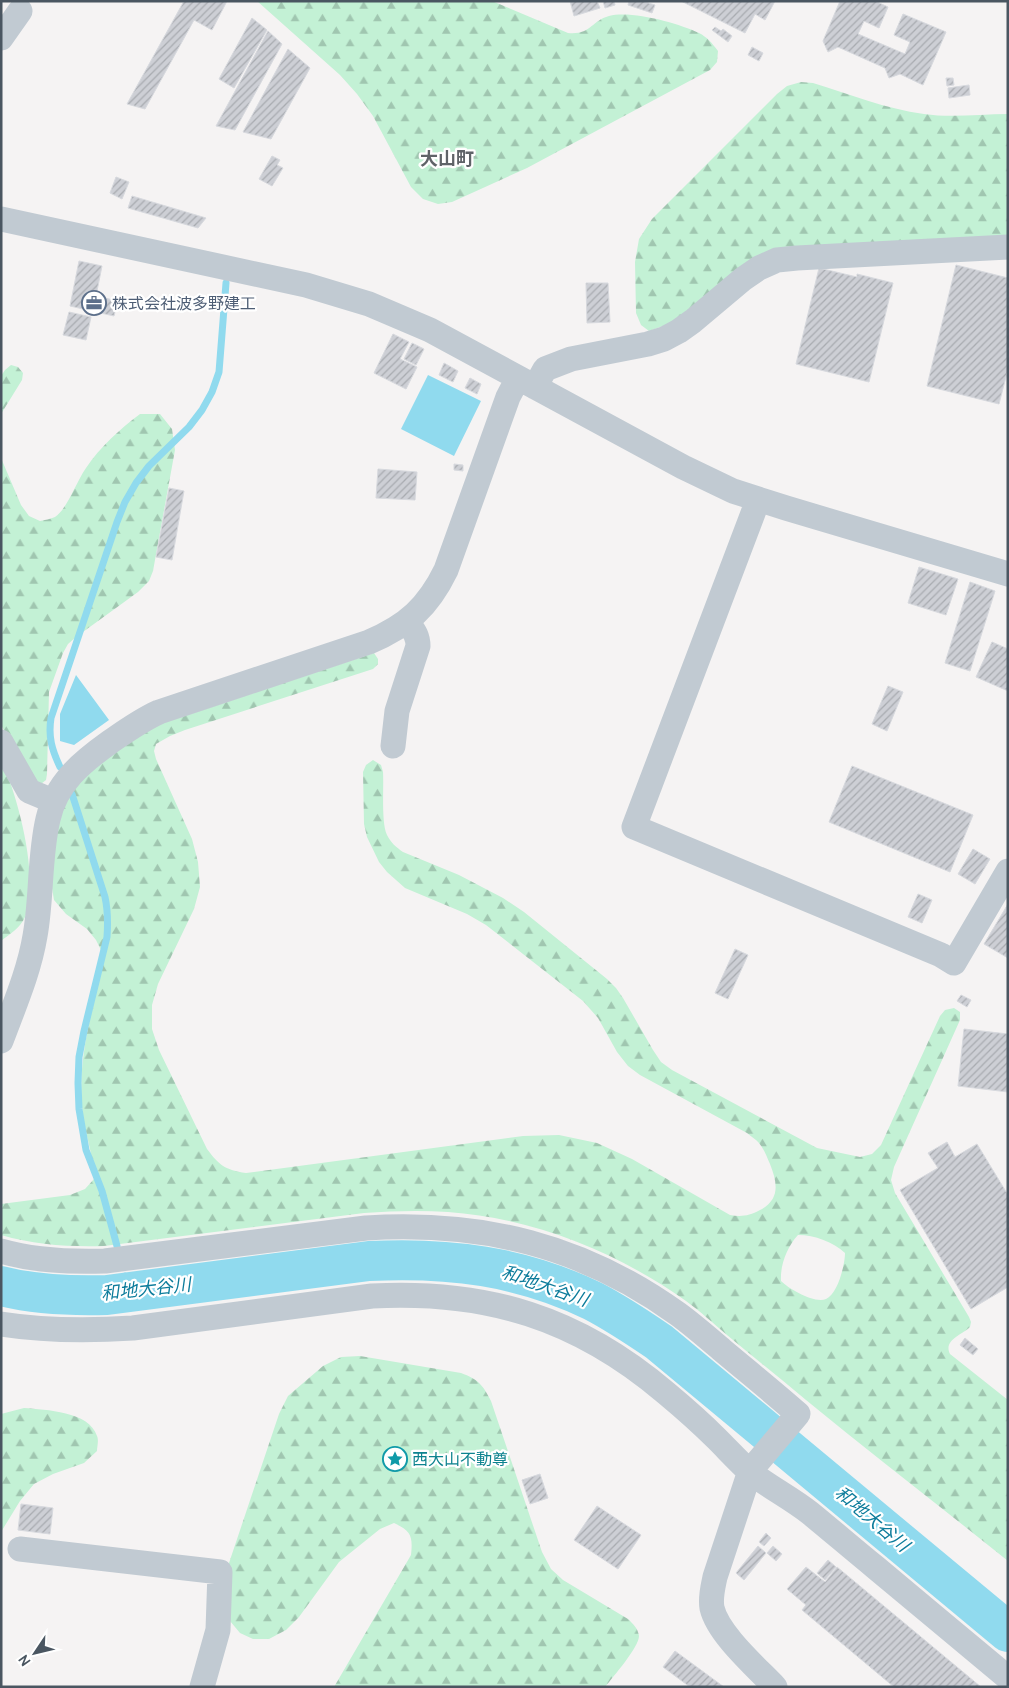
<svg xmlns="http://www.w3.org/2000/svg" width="1009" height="1688" viewBox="0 0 1009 1688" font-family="Cabin,'Noto Sans JP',sans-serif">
	<defs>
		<pattern id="forest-firs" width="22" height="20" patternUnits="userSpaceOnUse" patternTransform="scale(1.25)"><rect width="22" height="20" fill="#c3f1d5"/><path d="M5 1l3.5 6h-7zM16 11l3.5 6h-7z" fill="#a0c6b0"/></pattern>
		<pattern id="building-hatch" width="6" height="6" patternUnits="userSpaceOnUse" patternTransform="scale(1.25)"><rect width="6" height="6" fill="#cdcfd5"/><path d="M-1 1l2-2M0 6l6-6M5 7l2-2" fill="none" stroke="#a8abb0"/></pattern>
	</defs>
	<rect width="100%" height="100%" fill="#f5f3f3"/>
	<path fill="url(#forest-firs)" fill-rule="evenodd" d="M 257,1 L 492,1 L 568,33 C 591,35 591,21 609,16 C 631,10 678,23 699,33 C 707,37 712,43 718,51 L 717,62 L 710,70 L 527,168 L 452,202 L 438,204 L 423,199 L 411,187 L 373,116 L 357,94 L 340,75 Z
		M 801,82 L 813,83 C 849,94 886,109 924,114 C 951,118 980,114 1008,114 L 1008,237 L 796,248 L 674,322 L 649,331 L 641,325 L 636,313 L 635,262 L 639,239 L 652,219 L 777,94 L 787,86 Z
		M 11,365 L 18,367 L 23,373 L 22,380 L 1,414 L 1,376 L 5,370 Z
		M 140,414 L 160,414 L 172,429 L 175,450 L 153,571 L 149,581 L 138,592 L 76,637 L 68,644 L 63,653 L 49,692 L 47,774 L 46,780 L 41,784 L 31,778 L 1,725 L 1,458 L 21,505 L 29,516 L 40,521 C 44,520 51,519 55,517 C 68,508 76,482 86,468 C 100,447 120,429 140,414 Z
		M 374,653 L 378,659 L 378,664 L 373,669 L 185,730 L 170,736 L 156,744 L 154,751 L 156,759 L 192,839 L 198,862 L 200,887 L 194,909 L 158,984 L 152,1005 L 152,1029 L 159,1050 L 207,1149 C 219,1165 225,1170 246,1173 L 523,1136 L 559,1135 L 597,1143 L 632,1159 L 730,1215 C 741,1217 749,1216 760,1210 C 781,1199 777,1182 770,1164 C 767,1157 764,1149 759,1143 C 756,1139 750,1136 747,1133 L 640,1075 L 628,1066 L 617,1052 L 598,1018 L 583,1001 L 486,925 L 467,914 L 405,888 L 387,872 L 379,862 L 367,837 L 364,824 L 363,772 L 366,765 L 373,760 L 381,765 L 383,772 C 384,787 381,822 387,835 C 391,843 396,847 403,852 L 459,875 L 503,898 L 524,912 L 607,979 L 616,988 L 623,998 L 653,1050 L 661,1062 L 672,1070 L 817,1148 L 860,1157 L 872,1154 L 881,1145 L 940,1016 L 945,1010 L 954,1008 L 960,1012 L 960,1020 L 894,1167 L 891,1180 L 895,1193 L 969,1317 L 971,1322 L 970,1327 C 962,1335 943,1340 950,1354 L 1008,1400 L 1008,1561 C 941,1507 873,1455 806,1400 C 780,1378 753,1357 727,1335 C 714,1324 700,1311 686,1301 C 617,1252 533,1218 448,1212 C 420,1210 392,1211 364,1213 L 104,1246 C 69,1247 35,1245 1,1235 L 1,1204 L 70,1195 L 85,1189 L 94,1179 C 94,1155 84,1132 82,1107 C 78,1059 91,1014 102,968 L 103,954 L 96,940 L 87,929 L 66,914 L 54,900 L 51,882 L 55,837 L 63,805 L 80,778 L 148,728 ZM 798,1235 C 815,1235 833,1242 845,1253 C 845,1264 838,1294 826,1299 C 815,1304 789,1289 781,1281 C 780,1265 787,1247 798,1235 Z
		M 1,760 C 18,795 40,880 25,917 C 21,927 10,934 1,941 Z
		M 360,1356 L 461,1373 C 478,1379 483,1385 491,1401 L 542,1552 L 551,1569 L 563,1580 L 628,1619 C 633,1624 638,1628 639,1636 C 639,1647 613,1677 605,1687 L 334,1687 L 411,1555 C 413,1536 411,1531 394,1523 L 380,1529 L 339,1562 L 299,1617 L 286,1630 L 269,1639 L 253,1639 L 240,1633 L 230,1621 L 228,1566 L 279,1414 L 288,1396 L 323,1366 L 341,1357 Z
		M 24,1408 C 46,1410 89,1411 97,1436 C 99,1440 97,1447 97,1451 L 84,1463 L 53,1474 L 34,1484 L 20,1501 L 1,1532 L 1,1414 Z"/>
	<path fill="#90daee" d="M 428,375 L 481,401 L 454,456 L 401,429 Z
		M 76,675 L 109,720 L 74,745 L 60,741 L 60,714 Z"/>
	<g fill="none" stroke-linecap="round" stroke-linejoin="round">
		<path stroke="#90daee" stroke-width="7" d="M 60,767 C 52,750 48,737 51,718 L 117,522 L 125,502 L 136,483 L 149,466 L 189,427 L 202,410 L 212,392 L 219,372 L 226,283
			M 72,794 L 105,897 C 108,911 108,923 107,937 L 84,1031 L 79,1057 L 78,1083 L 79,1109 L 86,1150 L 102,1191 L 117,1246
			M 125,1276 L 130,1292"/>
		<path stroke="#90daee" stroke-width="40" d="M 1,1286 C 36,1295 72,1296 107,1295 L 369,1261 C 448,1257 521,1266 593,1301 C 616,1313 637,1327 659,1342 L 1008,1632"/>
	</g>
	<path fill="url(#building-hatch)" stroke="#d7d9de" d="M 184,1 L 227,1 L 212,30 L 194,20 L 145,109 L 127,104 Z
		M 570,1 L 597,1 L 600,8 L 574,16 Z
		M 603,1 L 614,1 L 615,5 L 605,8 Z
		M 629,1 L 642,1 L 655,5 L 652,13 L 628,5 Z
		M 681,1 L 775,1 L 765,20 L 755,14 L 745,33 Z
		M 840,1 L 875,1 L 888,7 L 879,28 L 864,21 L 858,34 L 905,54 L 910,42 L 894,35 L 903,14 L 946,32 L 923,85 L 900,74 L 889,78 L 885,68 L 838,47 L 828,52 L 823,41 Z
		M 252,18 L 267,30 L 234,88 L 219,79 Z
		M 715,27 L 721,31 L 723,29 L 732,36 L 728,42 L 712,30 Z
		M 268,31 L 282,44 L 235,130 L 216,126 Z
		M 752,47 L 763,53 L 759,61 L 748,55 Z
		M 288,49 L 310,68 L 271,139 L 243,132 Z
		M 946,78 L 953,78 L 954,85 L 947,86 Z
		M 969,85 L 970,95 L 949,98 L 948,88 Z
		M 272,156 L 280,160 L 277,165 L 283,168 L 272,186 L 259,179 Z
		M 116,177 L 129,182 L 122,199 L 110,193 Z
		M 132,196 L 206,218 L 198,228 L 128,208 Z
		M 79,261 L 102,266 L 96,296 L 118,301 L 114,316 L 70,306 Z
		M 956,265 L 1008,278 L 1008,369 L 999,404 L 927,386 Z
		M 819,268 L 857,277 L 857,274 L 893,283 L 869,382 L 796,364 Z
		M 586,283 L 608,283 L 610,322 L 587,323 Z
		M 69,312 L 91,317 L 86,340 L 63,335 Z
		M 393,334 L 409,342 L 400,359 L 417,367 L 406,389 L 374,373 Z
		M 412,343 L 424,349 L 416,365 L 404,359 Z
		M 444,363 L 458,371 L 453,382 L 439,375 Z
		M 470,378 L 481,384 L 477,394 L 465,388 Z
		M 454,464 L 463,465 L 463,471 L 454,470 Z
		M 378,469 L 417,472 L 415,500 L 376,498 Z
		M 169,488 L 184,491 L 172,560 L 156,557 Z
		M 919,567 L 958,579 L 946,615 L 908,603 Z
		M 970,582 L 995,591 L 970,671 L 945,663 Z
		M 992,642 L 1008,649 L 1008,691 L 976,677 Z
		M 888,686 L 903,692 L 887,731 L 872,724 Z
		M 852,766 L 973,815 L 950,872 L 829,822 Z
		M 973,849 L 990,859 L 975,884 L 958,874 Z
		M 918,894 L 932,900 L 922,923 L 908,917 Z
		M 1008,904 L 1008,958 L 984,944 Z
		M 735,949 L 748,955 L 728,999 L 715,993 Z
		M 961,995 L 971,1000 L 967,1007 L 957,1001 Z
		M 964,1029 L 1008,1034 L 1008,1092 L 958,1086 Z
		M 947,1142 L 955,1157 L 977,1144 L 1008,1195 L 1008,1287 L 971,1309 L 900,1190 L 938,1168 L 928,1153 Z
		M 965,1338 L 978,1349 L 973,1355 L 960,1345 Z
		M 392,1452 L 403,1458 L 398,1466 L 388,1460 Z
		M 540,1474 L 548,1498 L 530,1504 L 522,1480 Z
		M 21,1504 L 53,1508 L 50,1534 L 18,1530 Z
		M 597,1506 L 641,1535 L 618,1569 L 574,1540 Z
		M 766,1533 L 771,1538 L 764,1546 L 759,1542 Z
		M 758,1546 L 766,1553 L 744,1580 L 736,1573 Z
		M 773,1546 L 782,1554 L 776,1561 L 767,1553 Z
		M 828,1560 L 836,1567 L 825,1580 L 817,1573 Z
		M 806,1567 L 825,1582 L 837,1567 L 981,1687 L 894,1687 L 802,1610 L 806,1605 L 787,1589 Z
		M 675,1651 L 724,1687 L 690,1687 L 663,1667 Z"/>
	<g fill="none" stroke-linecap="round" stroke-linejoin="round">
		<path stroke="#c1cad2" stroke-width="25" d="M 1,38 L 20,11
			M 1,219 L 306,285 L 369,304 L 430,330 L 683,467 L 733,491 L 786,508 L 1008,574
			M 535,387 L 545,369 L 571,359 L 648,344 L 664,339 L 679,331 L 693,321 L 743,279 L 759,268 L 777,260 L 797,258 L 1008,247
			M 758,500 L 634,827 L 941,955 L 954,963 L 1008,871
			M 1,742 L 29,791 L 53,801
			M 393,746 L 397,711 L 418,646 C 418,635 413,630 407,621
			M 1,1041 C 14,1006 29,972 35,936 C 42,898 39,857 48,819 C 56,783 82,762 110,742 C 126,731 141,720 159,712 L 369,642 C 407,626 428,607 446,570 L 508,397 L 518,378
			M 1,1251 C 35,1261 70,1262 105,1261 L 366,1228 C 483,1221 582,1245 678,1314 C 693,1325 708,1338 722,1350 C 747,1371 773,1392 798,1414 L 750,1471 L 715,1577 C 713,1587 710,1597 712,1608 C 718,1634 756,1667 775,1687
			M 1,1324 C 46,1331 89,1331 133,1328 L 372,1296 C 487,1290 578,1318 666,1393 C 684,1408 701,1423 717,1439 C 728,1450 739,1462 750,1472 C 769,1487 791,1498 810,1513 C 832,1531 853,1549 875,1567 C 919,1604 964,1641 1008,1678
			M 20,1549 L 220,1572 L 218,1630 L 202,1687"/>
	</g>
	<defs>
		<symbol id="office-ring" viewBox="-11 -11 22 22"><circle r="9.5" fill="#fff" stroke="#5c6f8a" stroke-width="1.5"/><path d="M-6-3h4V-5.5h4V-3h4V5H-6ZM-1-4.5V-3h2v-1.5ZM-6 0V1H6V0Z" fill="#5c6f8a"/></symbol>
		<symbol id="sight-ring" viewBox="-11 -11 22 22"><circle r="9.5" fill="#fff" stroke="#0f9aa8" stroke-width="1.5"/><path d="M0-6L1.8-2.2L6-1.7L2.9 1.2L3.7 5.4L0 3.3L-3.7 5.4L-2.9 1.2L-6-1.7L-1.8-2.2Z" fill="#0f9aa8"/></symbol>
	</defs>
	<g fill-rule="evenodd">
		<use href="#office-ring" x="80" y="289" width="28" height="28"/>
		<use href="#sight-ring" x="381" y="1445" width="28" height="28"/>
	</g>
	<g text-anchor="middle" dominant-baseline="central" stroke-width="4.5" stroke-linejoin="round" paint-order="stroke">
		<g font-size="16" fill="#4e5e75" stroke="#fff" text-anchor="start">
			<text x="112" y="303">株式会社波多野建工</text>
		</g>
		<g font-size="16" fill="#0d838f" stroke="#fff" text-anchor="start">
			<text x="412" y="1459">西大山不動尊</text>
		</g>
		<g font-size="18" font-weight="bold" fill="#5f6368" stroke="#fff">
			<text x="447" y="159">大山町</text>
		</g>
		<g font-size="18" font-style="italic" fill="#0c7c9b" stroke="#fff">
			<text transform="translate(545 1286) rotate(19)">和地大谷川</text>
			<text transform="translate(146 1289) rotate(-6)">和地大谷川</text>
			<text transform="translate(872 1519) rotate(40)">和地大谷川</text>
		</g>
	</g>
	<rect width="1009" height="1688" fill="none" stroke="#4a5661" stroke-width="5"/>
	<g transform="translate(35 1653) rotate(235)" stroke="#ffffff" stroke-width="4" paint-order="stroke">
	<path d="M0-4L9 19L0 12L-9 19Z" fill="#4a5661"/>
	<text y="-8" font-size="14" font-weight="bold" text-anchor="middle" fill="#4a5661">N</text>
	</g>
</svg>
